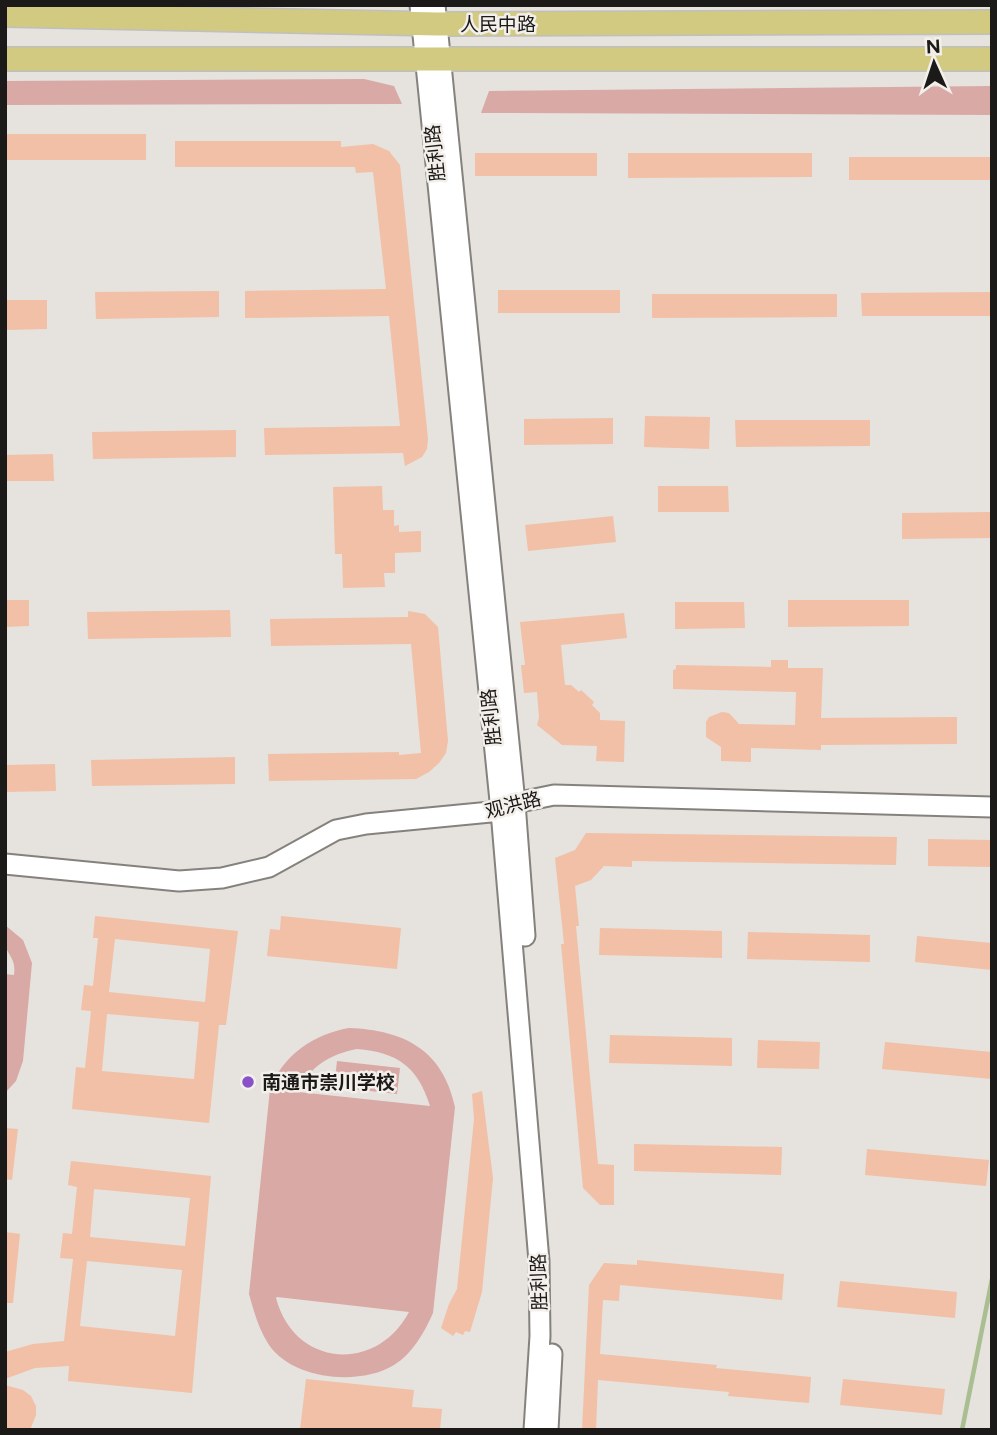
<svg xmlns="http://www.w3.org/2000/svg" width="997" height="1435" viewBox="0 0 997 1435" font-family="Figtree,'Noto Sans SC',sans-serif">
	<rect width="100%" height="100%" fill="#e6e2dd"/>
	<path fill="#d9a9a6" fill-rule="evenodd" d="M 364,79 L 394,86 L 402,104 L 5,105 L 5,81 Z
		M 992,86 L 992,115 L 481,113 L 489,91 Z
		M 5,925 L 23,940 L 32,963 L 23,1061 L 16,1081 L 5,1093 L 5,974 L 14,975 C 16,959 9,957 5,945 C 4,940 5,931 5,925 Z
		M 349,1028 C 404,1030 443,1050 455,1107 L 433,1313 C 424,1333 413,1353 394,1365 C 360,1386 293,1380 269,1345 C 259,1330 254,1312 249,1294 L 270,1089 C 283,1055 314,1034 349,1028 ZM 357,1049 C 397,1052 418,1067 430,1106 L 298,1092 C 309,1067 330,1054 357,1049 ZM 276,1298 L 277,1297 L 409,1312 C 376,1374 294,1367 276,1298 Z
		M 337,1061 L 400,1068 L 397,1094 L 334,1087 Z"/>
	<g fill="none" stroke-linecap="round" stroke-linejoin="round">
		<path stroke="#a9be91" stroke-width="4.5" d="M 962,1430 L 992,1279"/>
	</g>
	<path fill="#f1c0a6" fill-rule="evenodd" d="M 5,134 L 146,134 L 146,160 L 5,160 Z
		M 175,141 L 341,141 L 341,147 L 373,144 L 389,151 L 400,165 L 428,439 L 427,449 L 422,457 L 405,466 L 403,453 L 265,455 L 264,428 L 400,426 L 389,316 L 245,318 L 245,291 L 386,289 L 373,172 L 356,173 L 355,167 L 175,167 Z
		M 475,153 L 597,153 L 597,176 L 475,176 Z
		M 628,153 L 812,153 L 812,177 L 628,178 Z
		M 849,157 L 992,157 L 992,180 L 849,180 Z
		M 498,290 L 620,290 L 620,313 L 498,313 Z
		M 219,291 L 219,317 L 96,319 L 95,292 Z
		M 992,292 L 992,316 L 862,316 L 861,293 Z
		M 652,294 L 837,294 L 837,317 L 652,318 Z
		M 5,300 L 47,300 L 47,329 L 5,330 Z
		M 645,416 L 710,417 L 709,449 L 644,447 Z
		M 613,418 L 613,444 L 524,445 L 524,419 Z
		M 735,420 L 870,420 L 870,446 L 736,447 Z
		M 236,430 L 236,457 L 93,459 L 92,432 Z
		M 53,454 L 54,481 L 5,481 L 5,455 Z
		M 382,486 L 383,510 L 394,510 L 394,526 L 399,525 L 399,532 L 421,531 L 421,552 L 395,553 L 395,573 L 384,573 L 385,587 L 343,588 L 342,554 L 335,554 L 333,487 Z
		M 658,486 L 728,486 L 729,512 L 658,512 Z
		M 992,512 L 992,538 L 902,539 L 902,513 Z
		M 613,516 L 616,542 L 528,551 L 525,525 Z
		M 5,600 L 29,600 L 29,626 L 5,627 Z
		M 788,600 L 909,600 L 909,626 L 788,627 Z
		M 675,602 L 744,602 L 745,628 L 675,629 Z
		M 230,610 L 231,637 L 88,639 L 87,612 Z
		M 408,611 L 425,614 L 438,627 L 448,741 L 446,753 L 439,763 L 429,772 L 416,779 L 269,781 L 268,754 L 399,752 L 399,755 L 421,753 L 411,644 L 271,646 L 270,619 L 408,617 Z
		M 624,613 L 627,638 L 561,645 L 565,685 L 571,685 L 579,692 L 581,690 L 594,702 L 592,705 L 600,713 L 600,720 L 625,721 L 624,762 L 596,761 L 597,746 L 562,745 L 537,725 L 539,718 L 537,692 L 524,693 L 521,665 L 525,665 L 520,622 Z
		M 771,660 L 788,660 L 788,668 L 823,668 L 821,718 L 957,717 L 957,744 L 821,745 L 821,750 L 751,748 L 751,762 L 721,761 L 721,747 L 706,737 L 706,722 L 709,717 L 722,712 L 729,713 L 739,724 L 795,725 L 796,692 L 673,689 L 673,670 L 676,669 L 676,665 L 771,667 Z
		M 235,757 L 235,784 L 92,786 L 91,760 Z
		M 55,764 L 56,791 L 5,792 L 5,765 Z
		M 586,833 L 897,837 L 896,865 L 632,861 L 632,867 L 604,866 L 591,880 L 575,886 L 579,926 L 576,926 L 598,1164 L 614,1165 L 614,1205 L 600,1205 L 583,1188 L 561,944 L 564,944 L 555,858 L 575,850 Z
		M 928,839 L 992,840 L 992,867 L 928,866 Z
		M 95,916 L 238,931 L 226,1025 L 219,1025 L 209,1123 L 72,1109 L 76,1067 L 85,1068 L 91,1011 L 81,1010 L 84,985 L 93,986 L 98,938 L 93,938 ZM 115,939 L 210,949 L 205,1002 L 109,992 ZM 107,1014 L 199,1022 L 194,1079 L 102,1071 Z
		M 281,916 L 401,928 L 397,969 L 267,956 L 270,929 L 280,930 Z
		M 600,928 L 722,931 L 722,958 L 599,955 Z
		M 748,932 L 870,935 L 870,962 L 747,959 Z
		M 917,936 L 992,943 L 992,970 L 915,962 Z
		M 610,1035 L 732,1038 L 732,1066 L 609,1063 Z
		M 758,1040 L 820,1042 L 819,1069 L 757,1068 Z
		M 885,1042 L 992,1052 L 992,1079 L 882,1069 Z
		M 482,1091 L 493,1178 L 482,1292 L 470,1332 L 465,1331 L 463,1335 L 456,1332 L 453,1336 L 441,1328 L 449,1304 L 457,1289 L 474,1119 L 472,1094 Z
		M 5,1128 L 18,1129 L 12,1180 L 5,1179 Z
		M 634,1144 L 782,1147 L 781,1175 L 634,1171 Z
		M 867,1149 L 989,1160 L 986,1186 L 865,1175 Z
		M 71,1161 L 211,1176 L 192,1393 L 68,1381 L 69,1366 L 35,1368 L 5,1379 L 5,1352 L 33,1344 L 64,1341 L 73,1259 L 60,1258 L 63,1233 L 72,1234 L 77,1187 L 68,1185 ZM 94,1189 L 190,1198 L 185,1246 L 90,1237 ZM 87,1261 L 182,1270 L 175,1336 L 80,1326 Z
		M 5,1232 L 20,1234 L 13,1303 L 5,1303 Z
		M 637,1260 L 784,1274 L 782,1300 L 620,1285 L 619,1301 L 603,1300 L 600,1354 L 717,1365 L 716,1368 L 811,1377 L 809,1403 L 728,1396 L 729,1392 L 598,1380 L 596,1430 L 582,1430 L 589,1285 L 604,1263 L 637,1265 Z
		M 840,1281 L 957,1292 L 955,1318 L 837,1307 Z
		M 306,1379 L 414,1390 L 412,1407 L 442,1409 L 440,1430 L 300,1430 Z
		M 843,1379 L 945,1389 L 942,1415 L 840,1405 Z
		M 5,1385 L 23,1390 L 31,1396 L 36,1406 L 36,1415 L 30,1430 L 5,1430 Z"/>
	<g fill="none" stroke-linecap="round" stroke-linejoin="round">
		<defs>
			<path id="minor" d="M 420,5 L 501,811 L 539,1261 L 540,1336 L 534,1430
				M 435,5 L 515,803 L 525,936
				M 5,864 L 179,881 L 222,878 L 269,867 L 336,830 L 366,824 L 501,811 L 515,803 L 554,795 L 992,807
				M 548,1430 L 552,1354"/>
			<path id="major" d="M 5,15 L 438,24 L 992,22
				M 5,59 L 992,59"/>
		</defs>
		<use href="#minor" stroke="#85827e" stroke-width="23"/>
		<use href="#major" stroke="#bfbfbe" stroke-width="26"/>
		<use href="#minor" stroke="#fff" stroke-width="19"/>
		<use href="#major" stroke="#d3ca82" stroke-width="23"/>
	</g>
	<circle fill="#8950c7" stroke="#f3efea" stroke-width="2.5" cx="248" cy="1082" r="7"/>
	<g text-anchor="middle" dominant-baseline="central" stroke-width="5" stroke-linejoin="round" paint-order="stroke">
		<g font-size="19" fill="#1b1a18" stroke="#f3efea">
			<text x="498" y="24">人民中路</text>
			<text transform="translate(435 153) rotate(-96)">胜利路</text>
			<text transform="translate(491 717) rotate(-96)">胜利路</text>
			<text transform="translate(513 805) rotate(-14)">观洪路</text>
			<text transform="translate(539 1282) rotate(-92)">胜利路</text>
		</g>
		<g font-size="19" font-weight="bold" fill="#1b1a18" stroke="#f3efea" text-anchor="start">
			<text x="262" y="1082">南通市崇川学校</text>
		</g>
	</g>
	<rect width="997" height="1435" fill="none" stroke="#1b1a18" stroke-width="14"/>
	<g transform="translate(934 63) rotate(357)" stroke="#f3efea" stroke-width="5" paint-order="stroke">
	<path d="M0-5L12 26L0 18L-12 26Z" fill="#1b1a18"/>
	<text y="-10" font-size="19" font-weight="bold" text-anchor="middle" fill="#1b1a18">N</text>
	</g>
</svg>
